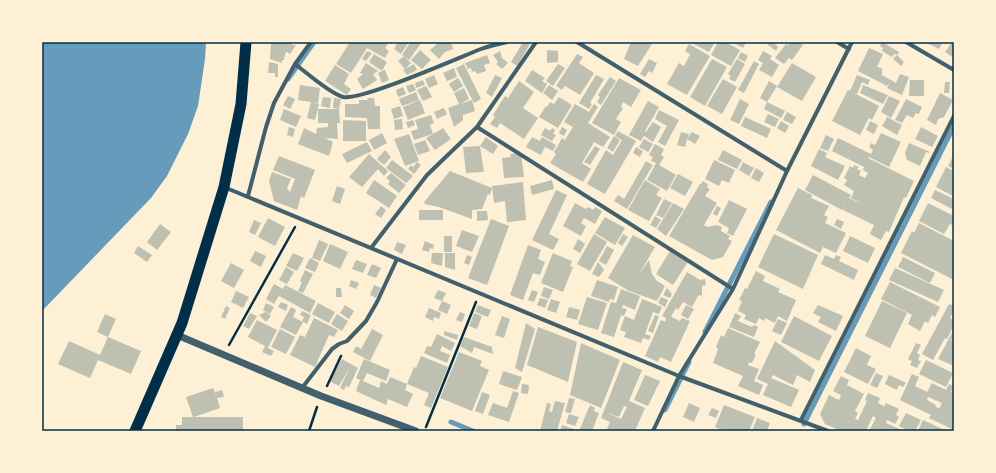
<svg xmlns="http://www.w3.org/2000/svg" width="996" height="473" viewBox="0 0 996 473" font-family="Arial,sans-serif">
	<rect width="100%" height="100%" fill="#fdf0d5"/>
	<path fill="#669bbc" d="M 42,42 L 206,42 L 205,59 L 198,106 L 188,134 L 167,176 L 151,198 L 42,311 Z"/>
	<g fill="none" stroke-linecap="round" stroke-linejoin="round">
		<path stroke="#669bbc" stroke-width="5" d="M 288,79 L 314,42
			M 705,332 L 771,202
			M 665,410 L 689,362
			M 451,422 L 473,431
			M 804,424 L 954,126"/>
	</g>
	<path fill="#bec0b2" fill-rule="evenodd" d="M 271,42 L 292,42 L 292,45 L 296,45 L 290,54 L 287,52 L 285,54 L 284,60 L 282,60 L 282,63 L 270,59 Z
		M 350,42 L 385,42 L 388,44 L 385,48 L 389,51 L 385,58 L 367,48 L 351,73 L 336,64 Z
		M 398,42 L 409,42 L 401,54 L 394,49 Z
		M 409,42 L 422,42 L 409,60 L 404,56 L 411,63 L 405,69 L 398,61 L 404,56 L 402,55 L 410,43 Z
		M 443,42 L 451,42 L 453,49 L 445,52 L 439,59 L 430,50 L 437,44 Z
		M 523,42 L 530,44 L 517,66 L 511,62 Z
		M 631,42 L 645,42 L 652,44 L 638,66 L 624,59 Z
		M 690,42 L 715,42 L 709,52 Z
		M 718,42 L 725,42 L 740,50 L 731,66 L 711,55 Z
		M 732,42 L 746,42 L 743,48 Z
		M 768,42 L 773,42 L 778,47 L 776,51 L 767,44 Z
		M 791,42 L 798,42 L 803,45 L 792,60 L 789,58 L 784,64 L 775,58 L 786,44 L 788,45 Z
		M 882,42 L 899,52 L 897,55 L 904,62 L 901,66 L 893,59 L 897,55 L 894,54 L 892,57 L 882,51 L 883,48 L 880,46 Z
		M 928,42 L 943,42 L 939,49 L 927,43 Z
		M 952,42 L 954,42 L 954,58 L 945,52 Z
		M 689,44 L 710,56 L 687,95 L 667,84 L 679,63 L 684,66 L 690,54 L 685,51 Z
		M 869,48 L 883,54 L 877,67 L 882,68 L 882,75 L 896,83 L 900,74 L 909,77 L 902,95 L 887,88 L 890,82 L 887,86 L 858,71 Z
		M 420,50 L 431,60 L 422,69 L 411,60 Z
		M 547,50 L 558,51 L 558,62 L 547,63 Z
		M 367,51 L 372,53 L 366,61 L 362,59 Z
		M 500,51 L 502,58 L 508,63 L 502,69 L 496,64 L 498,62 L 493,55 Z
		M 763,51 L 772,56 L 770,59 L 779,65 L 772,77 L 759,70 L 763,63 L 758,60 Z
		M 741,52 L 748,56 L 745,62 L 738,58 Z
		M 374,54 L 387,62 L 382,71 L 369,62 Z
		M 577,54 L 583,57 L 579,63 L 594,73 L 580,95 L 565,86 L 562,90 L 556,86 Z
		M 487,55 L 490,63 L 484,65 L 486,71 L 477,74 L 475,71 L 472,72 L 471,68 L 468,69 L 465,63 Z
		M 649,59 L 657,63 L 652,73 L 649,71 L 645,77 L 640,74 Z
		M 712,59 L 727,67 L 705,106 L 690,97 Z
		M 737,59 L 745,64 L 735,82 L 729,79 L 731,76 L 728,74 Z
		M 754,61 L 759,64 L 744,93 L 738,90 Z
		M 269,62 L 278,64 L 278,77 L 275,77 L 275,73 L 268,73 Z
		M 366,63 L 378,71 L 373,74 L 377,80 L 363,89 L 357,79 L 363,74 L 360,73 Z
		M 792,63 L 816,77 L 802,101 L 777,87 Z
		M 414,64 L 417,70 L 407,75 L 403,70 Z
		M 464,64 L 481,99 L 474,103 L 456,68 Z
		M 558,64 L 565,68 L 553,86 L 546,81 Z
		M 335,65 L 349,74 L 344,84 L 351,89 L 347,95 L 325,81 Z
		M 454,68 L 457,77 L 447,81 L 443,73 Z
		M 385,70 L 389,80 L 382,83 L 378,73 Z
		M 532,70 L 545,78 L 542,81 L 547,84 L 542,93 L 525,81 Z
		M 434,75 L 438,84 L 429,88 L 425,79 Z
		M 495,75 L 502,78 L 492,97 L 486,93 Z
		M 596,75 L 604,79 L 590,103 L 592,104 L 589,109 L 579,103 Z
		M 857,75 L 870,80 L 868,85 L 862,82 L 857,94 L 852,92 L 879,106 L 872,120 L 869,118 L 860,135 L 832,121 L 848,90 L 850,91 Z
		M 610,77 L 616,81 L 601,105 L 597,102 L 600,97 L 598,95 Z
		M 458,78 L 463,86 L 454,92 L 449,84 Z
		M 619,78 L 641,90 L 631,107 L 623,102 L 621,107 L 623,108 L 616,119 L 621,122 L 614,135 L 592,123 Z
		M 723,79 L 737,87 L 722,114 L 707,106 Z
		M 423,80 L 425,85 L 416,88 L 415,83 Z
		M 910,80 L 924,80 L 924,96 L 909,96 Z
		M 519,81 L 534,92 L 523,108 L 538,118 L 524,139 L 500,123 L 497,128 L 490,124 L 495,117 L 493,115 L 505,96 L 508,98 Z
		M 769,81 L 777,86 L 767,102 L 760,98 Z
		M 945,82 L 950,82 L 949,93 L 944,93 Z
		M 413,84 L 416,90 L 409,93 L 406,86 Z
		M 300,85 L 320,88 L 318,103 L 298,100 Z
		M 549,85 L 558,91 L 552,100 L 543,93 Z
		M 863,85 L 888,95 L 883,104 L 860,93 Z
		M 426,86 L 432,97 L 423,101 L 417,90 Z
		M 403,87 L 406,94 L 398,97 L 396,90 Z
		M 464,88 L 469,99 L 460,104 L 472,100 L 475,111 L 463,115 L 463,120 L 454,127 L 448,108 L 459,104 L 454,93 Z
		M 416,92 L 419,100 L 402,106 L 399,99 Z
		M 940,93 L 953,100 L 944,117 L 938,119 L 936,125 L 927,120 Z
		M 288,96 L 295,99 L 290,109 L 283,105 Z
		M 889,96 L 900,101 L 891,118 L 881,112 Z
		M 323,97 L 331,98 L 330,108 L 321,106 Z
		M 559,97 L 572,105 L 558,128 L 539,117 L 546,106 L 547,107 L 550,102 L 554,104 Z
		M 334,98 L 341,99 L 339,109 L 333,108 Z
		M 367,98 L 374,98 L 375,106 L 380,106 L 380,129 L 368,129 L 367,118 L 345,117 L 345,104 L 359,104 L 359,100 L 368,100 Z
		M 740,99 L 749,104 L 739,124 L 730,120 Z
		M 906,99 L 922,107 L 919,114 L 916,113 L 913,118 L 907,115 L 902,123 L 895,120 Z
		M 420,100 L 425,113 L 408,120 L 403,107 Z
		M 648,101 L 659,107 L 645,131 L 646,132 L 653,122 L 661,127 L 653,142 L 644,136 L 641,141 L 629,135 Z
		M 311,102 L 319,104 L 315,120 L 307,118 Z
		M 767,102 L 785,111 L 781,118 L 764,109 Z
		M 575,104 L 589,112 L 594,104 L 598,107 L 588,123 L 610,137 L 603,147 L 594,142 L 582,163 L 591,169 L 583,182 L 550,163 L 556,154 L 554,152 L 562,138 L 565,140 L 573,127 L 564,122 Z
		M 400,106 L 403,116 L 394,119 L 391,109 Z
		M 444,108 L 447,114 L 437,119 L 434,112 Z
		M 284,109 L 301,116 L 296,127 L 280,120 Z
		M 318,109 L 339,109 L 340,123 L 337,123 L 338,139 L 325,138 L 333,142 L 329,156 L 298,144 L 304,128 L 316,134 L 317,128 L 328,127 L 328,123 L 318,123 Z
		M 659,110 L 679,120 L 665,146 L 658,142 L 667,126 L 655,119 Z
		M 787,112 L 796,117 L 792,124 L 783,120 Z
		M 768,114 L 779,119 L 775,127 L 764,122 Z
		M 431,115 L 434,123 L 430,125 L 433,134 L 443,128 L 451,139 L 435,150 L 426,138 L 433,134 L 414,140 L 411,131 L 418,129 L 415,120 Z
		M 745,117 L 771,129 L 767,138 L 741,126 Z
		M 887,117 L 902,125 L 897,135 L 882,126 Z
		M 402,119 L 403,129 L 395,130 L 394,120 Z
		M 343,120 L 366,121 L 366,141 L 343,141 Z
		M 413,120 L 415,125 L 408,128 L 406,122 Z
		M 781,121 L 789,126 L 785,133 L 777,128 Z
		M 870,121 L 878,125 L 874,134 L 866,130 Z
		M 289,127 L 295,129 L 293,137 L 287,135 Z
		M 562,127 L 567,130 L 564,136 L 559,133 Z
		M 921,127 L 938,136 L 932,147 L 915,139 Z
		M 545,128 L 550,131 L 552,128 L 555,130 L 553,134 L 556,135 L 552,141 L 541,135 Z
		M 618,131 L 636,141 L 605,194 L 587,184 L 606,150 L 613,155 L 622,140 L 615,136 Z
		M 681,132 L 689,134 L 687,139 L 692,132 L 700,136 L 695,144 L 687,139 L 685,147 L 677,145 Z
		M 382,133 L 387,143 L 374,150 L 369,140 Z
		M 881,133 L 901,142 L 889,167 L 869,157 L 868,158 L 914,181 L 906,198 L 904,197 L 889,232 L 886,231 L 881,240 L 870,234 L 874,225 L 843,210 L 846,205 L 842,210 L 805,190 L 813,175 L 851,195 L 849,198 L 865,205 L 851,198 L 854,191 L 844,185 L 847,180 L 844,178 L 850,166 L 853,168 L 854,165 L 859,167 L 857,169 L 861,171 L 859,175 L 865,178 L 868,173 L 863,170 L 864,167 L 832,151 L 838,138 L 871,154 L 873,150 L 869,147 L 871,143 L 875,145 Z
		M 409,134 L 419,161 L 405,166 L 394,139 Z
		M 826,135 L 834,139 L 828,151 L 820,148 Z
		M 614,136 L 620,140 L 613,152 L 607,148 Z
		M 486,137 L 498,146 L 493,154 L 480,146 Z
		M 532,137 L 540,141 L 542,137 L 556,145 L 553,151 L 545,147 L 541,155 L 526,147 Z
		M 644,139 L 653,144 L 648,152 L 639,147 Z
		M 425,140 L 430,151 L 418,155 L 414,144 Z
		M 367,142 L 372,151 L 347,163 L 342,154 Z
		M 909,143 L 930,152 L 929,153 L 926,152 L 920,166 L 907,160 L 905,153 Z
		M 655,144 L 664,149 L 661,155 L 664,157 L 659,165 L 676,175 L 667,191 L 647,180 L 656,163 L 651,161 L 653,157 L 649,155 Z
		M 480,146 L 484,172 L 466,173 L 463,147 Z
		M 595,146 L 600,149 L 590,165 L 584,162 Z
		M 636,147 L 643,151 L 640,157 L 633,153 Z
		M 819,149 L 827,153 L 825,157 L 845,166 L 838,180 L 811,166 Z
		M 385,150 L 391,157 L 384,165 L 377,159 Z
		M 723,150 L 742,160 L 737,169 L 718,160 Z
		M 521,153 L 524,177 L 504,178 L 502,158 L 511,157 L 510,154 Z
		M 369,154 L 388,171 L 384,176 L 378,169 L 362,187 L 349,177 Z
		M 279,156 L 315,170 L 304,198 L 301,196 L 297,210 L 274,201 L 269,181 L 272,172 L 291,179 L 287,188 L 290,192 L 295,179 L 273,170 Z
		M 953,156 L 954,156 L 954,169 L 948,166 Z
		M 392,160 L 413,176 L 406,183 L 386,168 Z
		M 714,160 L 735,170 L 729,183 L 722,180 L 719,186 L 705,179 Z
		M 646,161 L 653,165 L 627,209 L 614,201 L 618,195 L 624,199 Z
		M 417,162 L 421,165 L 414,174 L 408,169 L 411,165 L 413,167 Z
		M 743,162 L 754,168 L 749,176 L 739,170 Z
		M 946,167 L 954,171 L 953,196 L 936,187 Z
		M 756,168 L 764,173 L 759,182 L 751,178 Z
		M 450,171 L 492,188 L 490,195 L 488,194 L 482,209 L 472,210 L 472,219 L 439,207 L 425,204 L 424,202 Z
		M 391,173 L 406,185 L 399,193 L 388,184 L 390,181 L 386,178 Z
		M 678,174 L 693,182 L 685,196 L 670,188 Z
		M 374,180 L 397,196 L 389,208 L 366,193 Z
		M 552,180 L 554,189 L 532,195 L 530,186 Z
		M 645,180 L 660,189 L 656,195 L 662,198 L 649,221 L 628,210 Z
		M 703,181 L 708,184 L 707,188 L 710,189 L 705,196 L 717,203 L 704,225 L 708,227 L 717,225 L 722,227 L 721,231 L 730,236 L 728,239 L 732,241 L 723,257 L 712,260 L 669,236 L 700,184 L 701,184 Z
		M 523,182 L 526,220 L 507,222 L 505,201 L 494,203 L 492,186 Z
		M 337,186 L 345,189 L 340,204 L 332,201 Z
		M 798,188 L 812,195 L 811,198 L 829,206 L 824,215 L 828,217 L 825,223 L 846,233 L 836,253 L 823,247 L 820,253 L 776,230 Z
		M 556,190 L 567,195 L 549,234 L 559,239 L 553,250 L 532,240 Z
		M 935,190 L 954,199 L 954,210 L 931,198 Z
		M 664,199 L 672,203 L 663,218 L 656,215 Z
		M 729,200 L 747,209 L 733,236 L 727,233 L 729,228 L 718,222 Z
		M 575,203 L 586,209 L 588,207 L 593,210 L 595,207 L 602,211 L 595,224 L 584,218 L 581,223 L 586,226 L 581,236 L 563,226 Z
		M 673,203 L 684,209 L 666,236 L 657,229 Z
		M 928,203 L 954,216 L 954,226 L 950,224 L 944,234 L 919,221 Z
		M 381,206 L 386,210 L 381,218 L 375,214 Z
		M 717,206 L 721,208 L 717,216 L 713,214 Z
		M 419,210 L 443,210 L 443,220 L 419,220 Z
		M 477,211 L 487,211 L 488,220 L 477,221 Z
		M 655,216 L 661,220 L 656,228 L 650,225 Z
		M 605,217 L 625,228 L 615,245 L 595,233 Z
		M 268,218 L 285,227 L 275,246 L 258,237 Z
		M 491,219 L 509,226 L 487,285 L 468,278 Z
		M 837,219 L 844,222 L 841,229 L 834,225 Z
		M 254,220 L 261,223 L 255,235 L 249,232 Z
		M 919,223 L 954,241 L 954,280 L 901,253 L 912,231 L 914,233 Z
		M 160,224 L 171,232 L 157,250 L 147,242 Z
		M 462,230 L 479,236 L 472,252 L 456,246 Z
		M 594,234 L 607,242 L 590,271 L 577,264 Z
		M 623,234 L 628,237 L 622,246 L 618,243 Z
		M 774,234 L 818,255 L 803,289 L 758,267 Z
		M 633,235 L 655,247 L 638,276 L 649,260 L 652,274 L 657,281 L 665,286 L 657,301 L 629,291 L 608,278 Z
		M 444,236 L 452,236 L 452,252 L 444,252 Z
		M 850,236 L 875,248 L 868,263 L 843,251 Z
		M 578,239 L 585,244 L 580,253 L 573,249 Z
		M 319,240 L 328,244 L 320,261 L 312,258 Z
		M 425,241 L 434,245 L 433,249 L 430,248 L 429,252 L 422,250 Z
		M 397,242 L 406,245 L 402,254 L 394,250 Z
		M 330,244 L 348,252 L 340,269 L 323,261 Z
		M 528,245 L 541,250 L 538,259 L 545,262 L 540,275 L 533,273 L 523,300 L 510,295 Z
		M 138,246 L 152,255 L 147,262 L 134,253 Z
		M 607,246 L 614,250 L 606,265 L 599,261 Z
		M 255,251 L 266,256 L 261,267 L 250,261 Z
		M 670,251 L 688,262 L 673,285 L 656,274 Z
		M 293,253 L 304,258 L 297,271 L 286,266 Z
		M 432,253 L 443,253 L 442,266 L 431,263 Z
		M 445,253 L 455,253 L 455,270 L 445,267 Z
		M 553,253 L 572,261 L 570,266 L 573,267 L 563,292 L 541,283 Z
		M 467,255 L 472,257 L 469,265 L 464,263 Z
		M 825,255 L 834,259 L 836,255 L 841,257 L 839,261 L 858,270 L 854,280 L 821,264 Z
		M 903,257 L 935,273 L 930,283 L 898,267 Z
		M 310,258 L 319,263 L 315,272 L 305,268 Z
		M 356,260 L 367,264 L 363,273 L 352,269 Z
		M 598,262 L 604,270 L 599,277 L 592,274 Z
		M 231,263 L 244,270 L 234,288 L 221,281 Z
		M 372,264 L 381,268 L 376,278 L 367,275 Z
		M 286,267 L 294,272 L 287,284 L 279,280 Z
		M 895,268 L 944,290 L 938,302 L 889,280 Z
		M 305,270 L 313,274 L 303,293 L 298,291 L 302,282 L 300,281 Z
		M 756,271 L 765,276 L 763,281 L 780,289 L 778,292 L 796,300 L 787,321 L 778,316 L 775,323 L 765,318 L 764,321 L 759,318 L 756,324 L 744,319 L 746,315 L 738,311 L 742,301 L 739,300 L 745,288 L 747,289 Z
		M 687,272 L 700,280 L 705,279 L 706,285 L 702,286 L 702,295 L 698,296 L 692,307 L 683,302 L 678,310 L 676,308 L 671,317 L 680,321 L 682,318 L 690,321 L 671,362 L 660,357 L 658,362 L 645,356 L 661,320 L 665,322 L 666,318 L 662,316 Z
		M 351,280 L 359,283 L 356,289 L 349,286 Z
		M 597,280 L 618,287 L 614,300 L 610,299 L 609,302 L 591,296 Z
		M 890,282 L 940,307 L 935,317 L 932,315 L 928,323 L 925,321 L 920,331 L 908,324 L 912,315 L 881,299 Z
		M 274,284 L 283,289 L 285,285 L 316,301 L 310,313 L 279,296 L 274,304 L 266,299 Z
		M 374,285 L 381,288 L 376,298 L 370,295 Z
		M 544,287 L 553,290 L 549,299 L 541,296 Z
		M 336,288 L 341,288 L 342,297 L 336,297 Z
		M 667,288 L 672,294 L 670,298 L 663,295 Z
		M 621,289 L 640,296 L 635,310 L 623,305 L 622,308 L 627,309 L 624,316 L 621,315 L 614,337 L 601,333 L 611,302 L 616,303 Z
		M 438,290 L 446,293 L 442,301 L 434,298 Z
		M 532,290 L 538,292 L 534,302 L 528,300 Z
		M 236,291 L 249,297 L 243,308 L 231,302 Z
		M 587,297 L 607,303 L 598,330 L 578,324 Z
		M 661,297 L 668,300 L 665,307 L 658,303 Z
		M 540,298 L 548,300 L 545,308 L 537,305 Z
		M 551,299 L 560,302 L 556,313 L 547,310 Z
		M 642,299 L 662,307 L 659,314 L 653,312 L 645,334 L 651,336 L 649,340 L 643,338 L 641,343 L 624,337 L 626,332 L 620,330 L 625,316 L 634,320 Z
		M 442,301 L 451,305 L 447,314 L 438,310 Z
		M 882,301 L 907,313 L 890,348 L 865,336 Z
		M 281,302 L 288,305 L 286,311 L 278,307 Z
		M 266,303 L 274,307 L 270,314 L 263,310 Z
		M 318,303 L 335,312 L 329,323 L 312,314 Z
		M 949,304 L 954,306 L 954,309 L 950,318 L 954,320 L 954,330 L 952,329 L 947,339 L 945,338 L 933,360 L 922,354 Z
		M 345,305 L 354,311 L 349,319 L 340,313 Z
		M 478,305 L 491,310 L 488,317 L 475,312 Z
		M 686,305 L 694,309 L 688,319 L 681,315 Z
		M 818,305 L 843,316 L 836,331 L 818,322 L 821,317 L 813,313 Z
		M 226,306 L 230,308 L 225,319 L 221,317 Z
		M 291,307 L 296,310 L 293,317 L 303,322 L 296,335 L 280,327 Z
		M 569,307 L 580,310 L 577,320 L 566,317 Z
		M 429,308 L 441,313 L 439,319 L 434,317 L 433,321 L 425,317 Z
		M 302,311 L 311,315 L 307,324 L 302,321 L 304,317 L 300,315 Z
		M 266,312 L 271,316 L 266,322 L 259,315 Z
		M 460,312 L 465,314 L 462,322 L 456,320 Z
		M 250,313 L 257,316 L 249,329 L 243,326 Z
		M 474,313 L 482,316 L 477,329 L 469,326 Z
		M 735,313 L 741,316 L 738,321 L 752,327 L 754,325 L 758,327 L 754,337 L 729,327 Z
		M 105,314 L 116,319 L 108,337 L 97,332 Z
		M 337,314 L 348,321 L 342,331 L 331,324 Z
		M 655,315 L 659,316 L 653,333 L 648,331 Z
		M 502,316 L 510,319 L 504,338 L 495,335 Z
		M 794,316 L 832,336 L 819,361 L 781,342 Z
		M 314,318 L 338,330 L 334,337 L 329,335 L 315,367 L 290,355 L 300,335 L 305,337 Z
		M 778,319 L 787,323 L 781,335 L 772,331 Z
		M 257,320 L 277,330 L 268,348 L 274,351 L 271,356 L 262,352 L 265,346 L 248,337 Z
		M 526,323 L 535,329 L 522,372 L 515,368 Z
		M 538,327 L 577,342 L 568,382 L 527,365 Z
		M 728,328 L 760,342 L 754,354 L 756,355 L 752,363 L 749,362 L 748,365 L 759,369 L 754,381 L 763,385 L 759,395 L 738,386 L 743,376 L 713,363 L 718,349 L 716,347 L 721,335 L 724,337 Z
		M 280,329 L 295,337 L 286,354 L 271,347 Z
		M 372,329 L 383,335 L 370,361 L 353,352 L 356,346 L 361,349 Z
		M 444,331 L 458,335 L 457,340 L 444,335 Z
		M 952,333 L 954,335 L 951,340 L 954,341 L 954,366 L 938,359 Z
		M 437,334 L 455,343 L 451,351 L 442,346 L 440,351 L 450,355 L 447,363 L 424,353 L 427,346 L 431,347 Z
		M 108,337 L 141,351 L 131,374 L 98,360 L 90,378 L 58,364 L 69,341 L 100,355 Z
		M 464,337 L 492,347 L 493,354 L 474,347 L 472,353 L 460,346 Z
		M 775,341 L 815,370 L 810,382 L 797,375 L 793,385 L 773,375 L 771,378 L 799,390 L 791,407 L 763,395 L 768,384 L 757,379 Z
		M 581,343 L 620,360 L 601,408 L 570,395 Z
		M 916,343 L 921,345 L 917,353 L 920,355 L 918,360 L 921,361 L 917,368 L 910,365 L 912,361 L 908,359 Z
		M 856,348 L 871,356 L 867,365 L 876,369 L 868,384 L 844,372 Z
		M 459,352 L 482,361 L 480,366 L 489,370 L 472,411 L 440,398 Z
		M 421,356 L 448,367 L 431,408 L 424,405 L 429,393 L 407,384 L 414,367 L 416,368 Z
		M 342,359 L 358,368 L 349,387 L 346,386 L 344,390 L 340,388 L 350,367 L 339,386 L 329,381 Z
		M 364,359 L 390,370 L 386,381 L 367,373 L 363,381 L 379,388 L 381,381 L 387,384 L 390,377 L 407,384 L 405,390 L 413,394 L 407,407 L 388,399 L 386,405 L 356,391 L 360,380 L 356,378 Z
		M 926,360 L 953,373 L 946,387 L 919,374 Z
		M 623,362 L 642,370 L 629,401 L 645,408 L 635,431 L 612,431 L 607,429 L 610,422 L 601,418 ZM 624,406 L 627,407 L 621,419 L 607,413 L 619,417 Z
		M 503,371 L 522,377 L 517,390 L 499,384 Z
		M 876,373 L 883,376 L 877,388 L 870,385 Z
		M 912,374 L 919,377 L 915,386 L 927,392 L 932,383 L 946,390 L 949,384 L 954,386 L 951,392 L 954,394 L 954,430 L 929,418 L 931,415 L 900,400 ZM 928,397 L 942,403 L 939,409 L 935,406 L 936,405 L 927,400 Z
		M 645,375 L 660,381 L 648,406 L 634,400 Z
		M 889,375 L 906,383 L 903,387 L 899,385 L 897,390 L 885,384 Z
		M 841,376 L 849,380 L 847,385 L 864,394 L 855,411 L 858,413 L 855,419 L 858,420 L 867,401 L 865,400 L 868,393 L 880,398 L 878,403 L 884,406 L 882,411 L 886,403 L 899,409 L 896,415 L 899,417 L 895,424 L 887,420 L 886,423 L 904,431 L 869,431 L 876,418 L 873,416 L 866,431 L 841,431 L 825,424 L 820,414 L 829,395 L 839,400 L 841,395 L 833,391 Z
		M 522,384 L 529,385 L 528,394 L 521,393 Z
		M 213,388 L 216,396 L 215,392 L 222,390 L 224,397 L 217,398 L 220,408 L 194,417 L 243,417 L 243,431 L 176,431 L 176,425 L 182,425 L 182,417 L 193,417 L 186,397 Z
		M 513,391 L 519,393 L 509,422 L 488,415 L 493,403 L 507,408 Z
		M 482,392 L 490,395 L 483,414 L 475,411 Z
		M 569,398 L 575,399 L 571,413 L 565,412 Z
		M 555,401 L 565,403 L 557,431 L 540,431 L 547,403 L 551,404 L 549,411 L 552,412 Z
		M 689,403 L 700,408 L 694,422 L 683,417 Z
		M 590,405 L 595,408 L 594,411 L 599,413 L 592,431 L 579,431 Z
		M 724,405 L 755,417 L 749,431 L 725,431 L 715,427 Z
		M 712,408 L 719,411 L 716,418 L 708,415 Z
		M 906,413 L 921,420 L 915,431 L 909,431 L 899,426 Z
		M 569,414 L 579,417 L 575,426 L 566,423 Z
		M 757,418 L 770,423 L 767,431 L 752,431 Z
		M 923,420 L 947,431 L 918,431 Z
		M 562,425 L 574,429 L 573,431 L 560,431 Z"/>
	<g fill="none" stroke-linecap="round" stroke-linejoin="round">
		<path stroke="#003049" stroke-width="2.5" d="M 229,345 L 295,227
			M 327,386 L 341,356
			M 426,427 L 476,302
			M 309,431 L 317,407"/>
		<path stroke="#3f606c" stroke-width="4" d="M 577,42 L 787,171
			M 837,42 L 849,49
			M 906,42 L 954,70
			M 295,64 C 307,73 329,93 343,97 C 361,101 458,58 481,49 C 489,46 498,44 507,42
			M 477,127 L 733,289
			M 224,187 L 679,376 L 828,431
			M 248,196 L 266,127 L 274,103 L 295,64 L 311,42
			M 371,248 L 427,175 L 477,127 L 536,42
			M 302,388 L 332,349 L 339,344 L 347,341 L 366,321 L 377,302 L 397,259
			M 801,420 L 954,116
			M 653,431 L 679,376 L 733,289 L 787,171 L 852,42"/>
		<path stroke="#3f606c" stroke-width="7" d="M 177,335 L 321,396 L 416,431"/>
		<path stroke="#003049" stroke-width="11" d="M 135,431 L 182,323 L 224,187 L 241,104 L 246,42"/>
	</g>
	<rect width="996" height="473" fill="none" stroke="#fdf0d5" stroke-width="86"/>
	<rect x="43" y="43" width="910" height="387" fill="none" stroke="#003049" stroke-width="1.5"/>
</svg>
